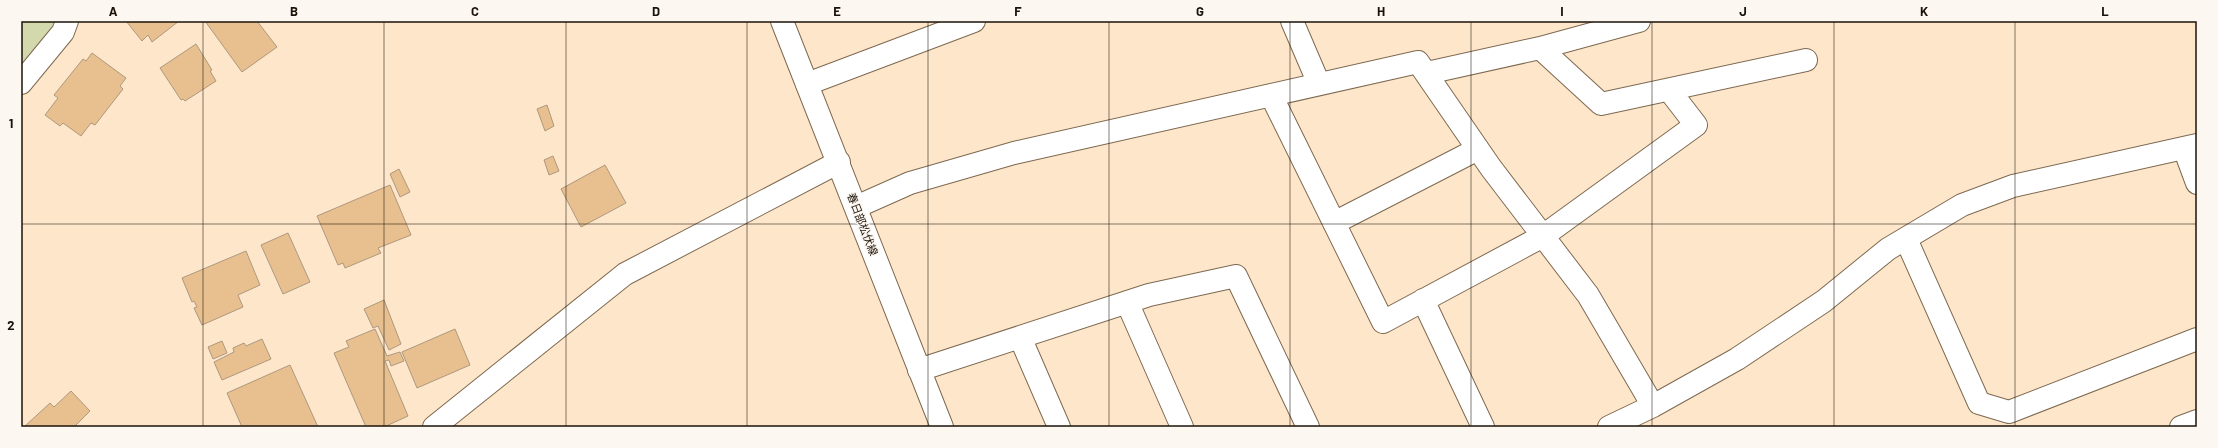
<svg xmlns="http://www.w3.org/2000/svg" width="2218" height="448" viewBox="0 0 2218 448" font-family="Barlow,'Noto Sans JP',sans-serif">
	<rect width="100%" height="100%" fill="#fee6cb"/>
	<path fill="#d3d8ad" d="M 21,21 L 62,21 L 21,77 Z"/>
	<path fill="#e8c08f" stroke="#ad987e" d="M 126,21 L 179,21 L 152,42 L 148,35 L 142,41 Z
		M 205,21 L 257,21 L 277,47 L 242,72 Z
		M 196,44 L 212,70 L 210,71 L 216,81 L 185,101 L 183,99 L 181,100 L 160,68 Z
		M 92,53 L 126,78 L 120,86 L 123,89 L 95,125 L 91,123 L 81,136 L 63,123 L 60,126 L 45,115 L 58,98 L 54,95 L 83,59 L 86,61 Z
		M 547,105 L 554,126 L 545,131 L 537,109 Z
		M 553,156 L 559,171 L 549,175 L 544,160 Z
		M 605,165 L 626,203 L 581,227 L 561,189 Z
		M 399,169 L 410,192 L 400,197 L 390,174 Z
		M 390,185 L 411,235 L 378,248 L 381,253 L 345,268 L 343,263 L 338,265 L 317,216 Z
		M 288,233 L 310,282 L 283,294 L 261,245 Z
		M 246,251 L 260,285 L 238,295 L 243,307 L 202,325 L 194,308 L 197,307 L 194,301 L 192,302 L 182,278 Z
		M 384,300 L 401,344 L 389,350 L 378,326 L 373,328 L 364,309 Z
		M 375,329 L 387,356 L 400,352 L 404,361 L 391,366 L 389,360 L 385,361 L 408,416 L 384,427 L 366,427 L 334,353 L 349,347 L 346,341 Z
		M 455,329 L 470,365 L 417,388 L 402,352 Z
		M 262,339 L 271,359 L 222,380 L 214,362 L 234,352 L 233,348 L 244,343 L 246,346 Z
		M 222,341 L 227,353 L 213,359 L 208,347 Z
		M 290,365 L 318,427 L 242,427 L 227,393 Z
		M 71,391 L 90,411 L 74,427 L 24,427 L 50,403 L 54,407 Z"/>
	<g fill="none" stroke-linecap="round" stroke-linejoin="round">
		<defs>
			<path id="minor" d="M 1292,21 L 1319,84
				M 1540,48 L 1639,21
				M 1427,73 L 1540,48 L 1601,104 L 1806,60
				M 21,83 L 63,32 L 67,21
				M 807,84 L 974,21
				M 1271,95 L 1383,322 L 1543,236 L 1696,125 L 1669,90
				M 2184,148 L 2197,183
				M 856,207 L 910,183 L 1014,153 L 1418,62 L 1491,168 L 1588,295 L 1653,406
				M 1334,223 L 1478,149
				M 1906,239 L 1979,403 L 2009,412 L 2197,339
				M 1423,300 L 1483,427
				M 1127,302 L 1182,427
				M 1020,337 L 1059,427
				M 919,370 L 1149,295 L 1236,276 L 1308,427
				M 434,427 L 625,274 L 839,162
				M 1609,427 L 1653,406 L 1737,359 L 1824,301 L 1888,249 L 1962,205 L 2013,186 L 2197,145
				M 2181,427 L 2197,421"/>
			<path id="primary" d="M 782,21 L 942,427"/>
		</defs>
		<use href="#minor" stroke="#7d6950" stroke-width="24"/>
		<use href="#primary" stroke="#7d6950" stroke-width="24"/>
		<use href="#minor" stroke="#fff" stroke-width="22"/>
		<use href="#primary" stroke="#fff" stroke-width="22"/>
	</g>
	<path fill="none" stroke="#1b1309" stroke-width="1" stroke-opacity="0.55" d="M 203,21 L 203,427M 384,21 L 384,427M 566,21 L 566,427M 747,21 L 747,427M 928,21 L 928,427M 1109,21 L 1109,427M 1290,21 L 1290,427M 1471,21 L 1471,427M 1652,21 L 1652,427M 1834,21 L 1834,427M 2015,21 L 2015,427M 21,224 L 2197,224"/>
	<g text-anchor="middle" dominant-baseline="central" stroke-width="3" stroke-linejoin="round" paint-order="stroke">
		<g font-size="11" fill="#1b1309" stroke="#fcf7f1">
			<text transform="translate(863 224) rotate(69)">春日部松伏線</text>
		</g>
	</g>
	<rect width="2218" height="448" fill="none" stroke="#fcf7f1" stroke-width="44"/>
	<rect x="22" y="22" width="2174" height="404" fill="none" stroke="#1b1309" stroke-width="1.5"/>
	<g font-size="13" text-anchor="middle" font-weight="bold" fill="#1b1309">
		<text x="113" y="16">A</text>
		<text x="294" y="16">B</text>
		<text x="475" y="16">C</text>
		<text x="656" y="16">D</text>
		<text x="837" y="16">E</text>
		<text x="1018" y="16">F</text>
		<text x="1200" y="16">G</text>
		<text x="1381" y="16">H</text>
		<text x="1562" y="16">I</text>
		<text x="1743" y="16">J</text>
		<text x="1924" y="16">K</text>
		<text x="2105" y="16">L</text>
		<text x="11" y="128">1</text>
		<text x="11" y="330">2</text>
	</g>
</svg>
